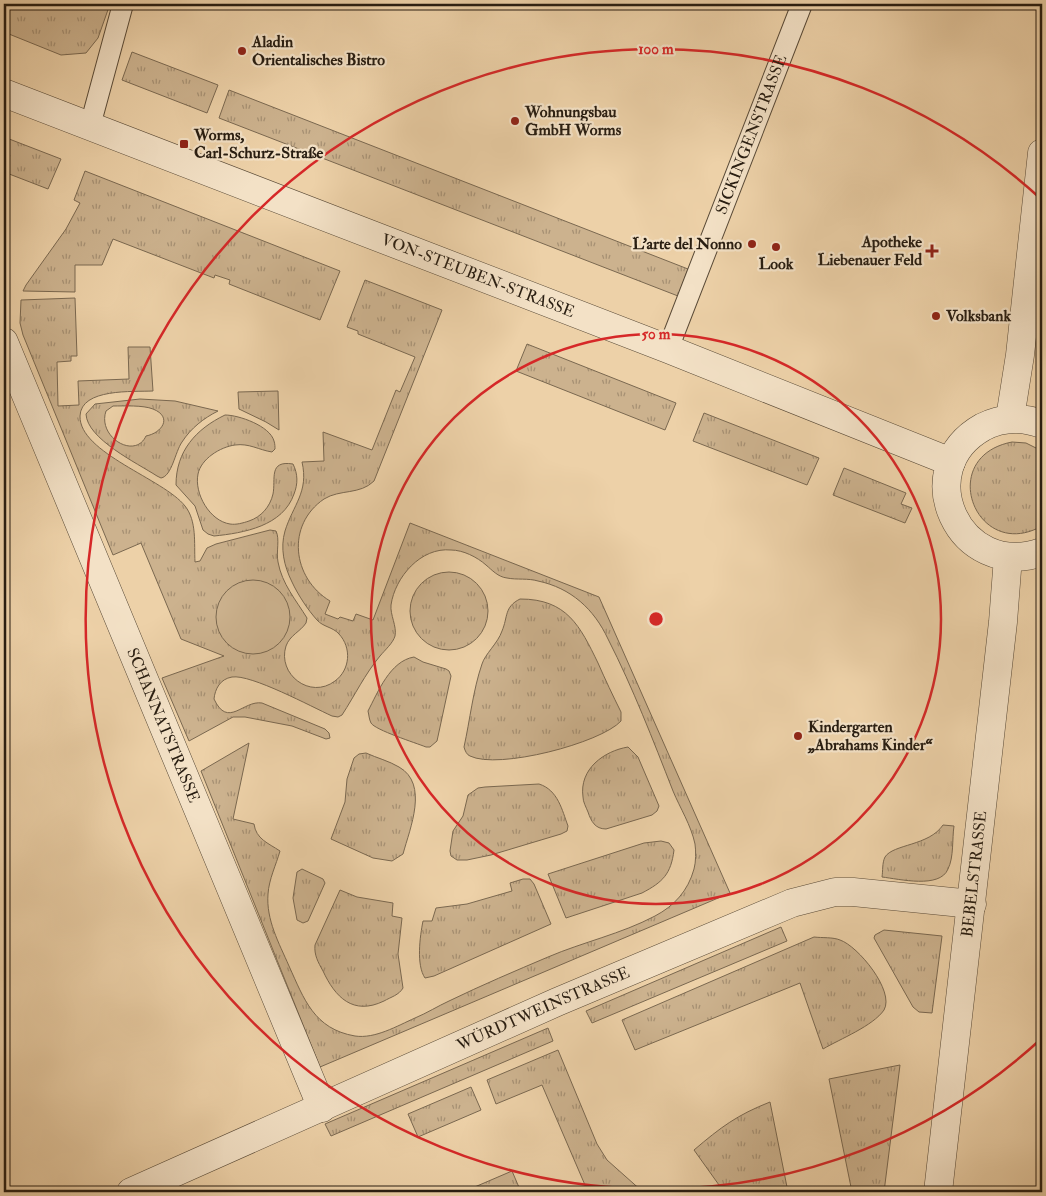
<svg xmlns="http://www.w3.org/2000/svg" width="1046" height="1196" viewBox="0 0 1046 1196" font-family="'IM FELL Double Pica',serif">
	<defs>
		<pattern id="grass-tufts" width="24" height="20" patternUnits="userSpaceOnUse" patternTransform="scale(1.25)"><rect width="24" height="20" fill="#ccb28e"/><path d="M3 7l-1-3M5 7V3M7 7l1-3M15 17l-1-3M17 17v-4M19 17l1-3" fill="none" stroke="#a69073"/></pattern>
	</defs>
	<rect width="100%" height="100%" fill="#edd1a8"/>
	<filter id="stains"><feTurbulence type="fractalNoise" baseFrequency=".004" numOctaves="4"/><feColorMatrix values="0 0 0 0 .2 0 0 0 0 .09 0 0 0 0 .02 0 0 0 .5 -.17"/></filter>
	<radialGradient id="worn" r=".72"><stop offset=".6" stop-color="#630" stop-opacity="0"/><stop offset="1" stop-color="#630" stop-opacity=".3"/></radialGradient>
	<path fill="url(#grass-tufts)" stroke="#7a6850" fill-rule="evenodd" d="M 4,4 L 110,4 L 98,38 L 86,53 L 61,55 L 4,32 Z
		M 132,52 L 218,85 L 207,113 L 122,80 Z
		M 229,90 L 688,269 L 678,296 L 219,118 Z
		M 4,137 L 61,159 L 48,189 L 4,172 Z
		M 85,171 L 340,271 L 320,320 L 229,284 L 230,280 L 215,275 L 214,278 L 113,239 L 102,265 L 75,265 L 75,292 L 23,291 L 26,285 L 66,229 L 80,203 L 74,200 Z
		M 365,280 L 442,310 L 374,481 C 360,495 340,489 324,499 C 286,525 292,578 330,601 L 325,614 L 338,619 L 340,617 L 353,621 L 356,614 L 373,620 L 410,523 L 599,597 L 730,893 L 320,1067 L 201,771 L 249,743 L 233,819 L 254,824 C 256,839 268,843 280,851 C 276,865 269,879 268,894 C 266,920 279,943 289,966 C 304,999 314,1029 355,1036 C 375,1039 397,1026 415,1018 C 427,1013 438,1006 449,1001 C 482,985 515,971 548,957 C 583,942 621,934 655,916 C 674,906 688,891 694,869 C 696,862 696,851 695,844 C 691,825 680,808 673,791 C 653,740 633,688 608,639 C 594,609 571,588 538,581 C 528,578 517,580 507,578 C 498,577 492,570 486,565 C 477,557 463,550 451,550 C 421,547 395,577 391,605 C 390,615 397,626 395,636 C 393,643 385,650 380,656 C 365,674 355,695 342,715 L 338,717 L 332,716 C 312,707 251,674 232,677 C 220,679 215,689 214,699 C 228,729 243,700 262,703 L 325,729 L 329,733 L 330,738 L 326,739 L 292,726 L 245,717 L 233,717 L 189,741 L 162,678 L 224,656 L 181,639 L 141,543 L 113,555 L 23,335 L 20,323 L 21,300 L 75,298 L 77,356 L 71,356 L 71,361 L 57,362 L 58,406 L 79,405 L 78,381 L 129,379 L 128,347 L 150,347 L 153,391 C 133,392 81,388 80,416 C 79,453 164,479 185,506 C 197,521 194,543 195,562 L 200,561 L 207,548 L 216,544 L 270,530 L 276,531 C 280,539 276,552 278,562 C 282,584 296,600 307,618 L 306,623 C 300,632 290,635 286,646 C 277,674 310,700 335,681 C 350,670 352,648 339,634 C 333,627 323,627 317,620 C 308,610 298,595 292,582 C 284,566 280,548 285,531 C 293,505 309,492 302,462 L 324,461 L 323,432 L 372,450 L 396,390 L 400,392 L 415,357 L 358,334 L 358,331 L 347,327 Z
		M 527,344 L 676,403 L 665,430 L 516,371 Z
		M 278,391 L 279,430 L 266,422 L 239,409 L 238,392 Z
		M 140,399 L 175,401 L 218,411 C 204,418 191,428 182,442 C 175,452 172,476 161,478 L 157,476 C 137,463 87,439 86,414 L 95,404 ZM 113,406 C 124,406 143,405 153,409 C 173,417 162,433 146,436 C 135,460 97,437 106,411 Z
		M 704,413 L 819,458 L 807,485 L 693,441 Z
		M 225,415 C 239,415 270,426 274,441 C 275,444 275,447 275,449 L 272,452 C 259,450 249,443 235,445 C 220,447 201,459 198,474 C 194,494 210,521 230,524 C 236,525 243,523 249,521 C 261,517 270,507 273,494 C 276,479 268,460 293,464 C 298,474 298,484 294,494 C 283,526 244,533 214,536 L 208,534 L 203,530 L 195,506 L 176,485 C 176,451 196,429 225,415 Z
		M 1012,442 L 1026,443 L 1042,451 L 1042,526 C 976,563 935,457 1012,442 Z
		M 844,468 L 906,493 L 901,504 L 912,508 L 905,523 L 833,495 Z
		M410 611a39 39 0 1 1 78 0a39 39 0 1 1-78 0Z
		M 520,599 C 567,599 580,626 598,663 C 605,679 613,696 621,712 L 621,721 C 601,743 498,770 470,756 C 467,755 465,751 464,747 C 470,720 473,690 482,664 C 485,654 498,643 502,631 C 508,617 504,607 520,599 Z
		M 414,657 L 423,662 L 446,669 L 449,671 L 451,676 L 437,741 L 430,747 L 426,747 C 416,743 375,730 371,723 C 369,719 369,715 368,711 C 378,692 390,661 414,657 Z
		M 628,747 L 638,757 L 659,806 L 657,811 L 652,815 L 606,829 C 595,829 591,821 588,812 C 586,807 583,802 583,797 C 579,769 604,751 628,747 Z
		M 366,753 C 377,758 389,761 399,767 C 429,784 410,828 403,854 L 392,861 L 373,858 L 331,839 L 345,802 L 347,779 L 354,758 L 359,754 Z
		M 539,784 C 558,790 562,810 568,826 L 567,831 L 561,834 L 491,855 L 467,860 L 457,860 L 451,856 L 450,851 L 453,831 L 463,816 L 468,795 L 478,788 L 485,787 Z
		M 943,825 L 954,826 C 952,839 954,857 948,869 C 940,889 899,879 882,877 C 883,871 882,863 885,857 C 893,844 929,846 943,825 Z
		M 661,841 L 669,843 L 674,850 C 671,874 663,882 642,893 L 566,918 L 548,874 L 644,843 Z
		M 302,869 L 323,879 L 325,883 L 308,921 L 303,923 L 297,920 L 293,898 L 297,872 Z
		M 523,879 L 530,879 L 534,884 L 551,924 L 434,976 L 425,978 C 416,965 420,936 423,921 L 432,921 L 436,908 L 467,904 L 512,891 L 510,883 Z
		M 340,890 L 357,897 L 393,903 L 392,916 L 402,918 L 398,954 L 403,988 C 399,995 391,997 384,1001 C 353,1016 335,997 323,971 C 318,962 314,955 315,945 Z
		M 781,927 L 787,941 L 592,1023 L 586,1011 Z
		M 884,930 L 942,936 L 932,1013 L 919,1012 L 913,1007 L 874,938 L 875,935 Z
		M 814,937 C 822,938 833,937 840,940 C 858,946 895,991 884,1010 C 873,1026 840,1039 823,1049 L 800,983 L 635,1050 L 622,1020 Z
		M 548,1028 L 553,1041 L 331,1136 L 325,1124 Z
		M 558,1050 L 597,1144 L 607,1160 L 643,1192 L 588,1192 L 542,1085 L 496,1104 L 487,1080 Z
		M 900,1065 L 884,1192 L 852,1192 L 829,1079 Z
		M 471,1087 L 481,1110 L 418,1137 L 408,1114 Z
		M 770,1102 L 788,1192 L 724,1192 L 694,1150 C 721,1127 737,1115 770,1102 Z
		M 512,1171 L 521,1192 L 463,1192 Z"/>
	<path fill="#ccb28e" stroke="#7a6850" d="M216 617a37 37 0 1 1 74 0a37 37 0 1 1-74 0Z"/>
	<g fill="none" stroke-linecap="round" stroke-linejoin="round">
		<defs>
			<g id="service">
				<path d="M 90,126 L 123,4"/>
				<path id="s1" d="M 668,349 L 802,4"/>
			</g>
			<g id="minor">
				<path id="s2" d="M 4,342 L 322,1108"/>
				<path id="s3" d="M 131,1192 L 557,1002 L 792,903 L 835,892 L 853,892 L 972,904"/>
			</g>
			<g id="tertiary">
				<path id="s4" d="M 4,93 L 668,349 L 951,462"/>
				<path d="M 1010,418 L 1020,355 L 1042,153"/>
				<path d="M 1042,424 C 1023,417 1002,417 983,427 C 908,469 959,581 1042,552"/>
				<path id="s5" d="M 938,1192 L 1003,622 L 1008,557"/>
			</g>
		</defs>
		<use href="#service" stroke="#594a37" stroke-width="22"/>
		<use href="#minor" stroke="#594a37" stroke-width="29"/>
		<use href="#tertiary" stroke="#594a37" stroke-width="29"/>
		<use href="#service" stroke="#f3e1c6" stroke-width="20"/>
		<use href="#minor" stroke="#f3e1c6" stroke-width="28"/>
		<use href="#tertiary" stroke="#f3e1c6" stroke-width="28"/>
	</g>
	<g fill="none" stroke="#d62828" stroke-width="2.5">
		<circle cx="656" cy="619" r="285"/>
		<path d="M1041 1039A570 570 0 1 1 1041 199"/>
	</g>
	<g fill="#8f2418" stroke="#f3e1c6" stroke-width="2">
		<circle cx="242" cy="51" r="5"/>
		<circle cx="515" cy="121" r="5"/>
		<rect x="179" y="139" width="10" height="10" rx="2.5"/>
		<circle cx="752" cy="244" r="5"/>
		<circle cx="776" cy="247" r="5"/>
		<path d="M929.5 243.5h5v5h5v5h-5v5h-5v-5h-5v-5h5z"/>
		<circle cx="936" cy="316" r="5"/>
		<circle cx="798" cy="736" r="5"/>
	</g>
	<g text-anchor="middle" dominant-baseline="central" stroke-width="4.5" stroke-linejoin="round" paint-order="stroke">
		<g font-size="16" font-weight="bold" fill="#281d11" stroke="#f3e1c6" text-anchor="start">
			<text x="252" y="42">Aladin<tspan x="252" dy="18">Orientalisches Bistro</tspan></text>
			<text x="525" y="112">Wohnungsbau<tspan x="525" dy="18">GmbH Worms</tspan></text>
			<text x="194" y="135">Worms,<tspan x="194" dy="18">Carl-Schurz-Straße</tspan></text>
			<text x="922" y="242" text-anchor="end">Apotheke<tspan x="922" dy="18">Liebenauer Feld</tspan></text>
			<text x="742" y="244" text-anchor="end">L’arte del Nonno</text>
			<text x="776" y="264" text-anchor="middle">Look</text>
			<text x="946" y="316">Volksbank</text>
			<text x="808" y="727">Kindergarten<tspan x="808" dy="18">„Abrahams Kinder“</tspan></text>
		</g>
		<g font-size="16" fill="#281d11" stroke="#f3e1c6">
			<text stroke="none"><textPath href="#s1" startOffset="230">SICKINGENSTRASSE</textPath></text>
			<text stroke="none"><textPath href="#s4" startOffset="508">VON-STEUBEN-STRASSE</textPath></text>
			<text stroke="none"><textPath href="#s2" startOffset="415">SCHANNATSTRASSE</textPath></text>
			<text stroke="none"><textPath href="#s5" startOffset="320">BEBELSTRASSE</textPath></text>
			<text stroke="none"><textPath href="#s3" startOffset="451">WÜRDTWEINSTRASSE</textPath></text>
		</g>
	</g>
	<circle cx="656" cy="619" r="8" fill="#d62828" stroke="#f3e1c6" stroke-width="2.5"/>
	<g font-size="15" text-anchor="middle" font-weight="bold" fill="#d62828" stroke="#f3e1c6" stroke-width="4.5" stroke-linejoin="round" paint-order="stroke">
		<text x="656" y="54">100 m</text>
		<text x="656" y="339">50 m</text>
	</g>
	<rect width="1046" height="1196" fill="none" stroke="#edd1a8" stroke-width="20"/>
	<rect x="5" y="5" width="1036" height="1186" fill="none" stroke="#281d11" stroke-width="2.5"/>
	<rect x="10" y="10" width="1026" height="1176" fill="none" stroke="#281d11"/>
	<rect width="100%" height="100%" filter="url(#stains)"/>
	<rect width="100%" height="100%" fill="url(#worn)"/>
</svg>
